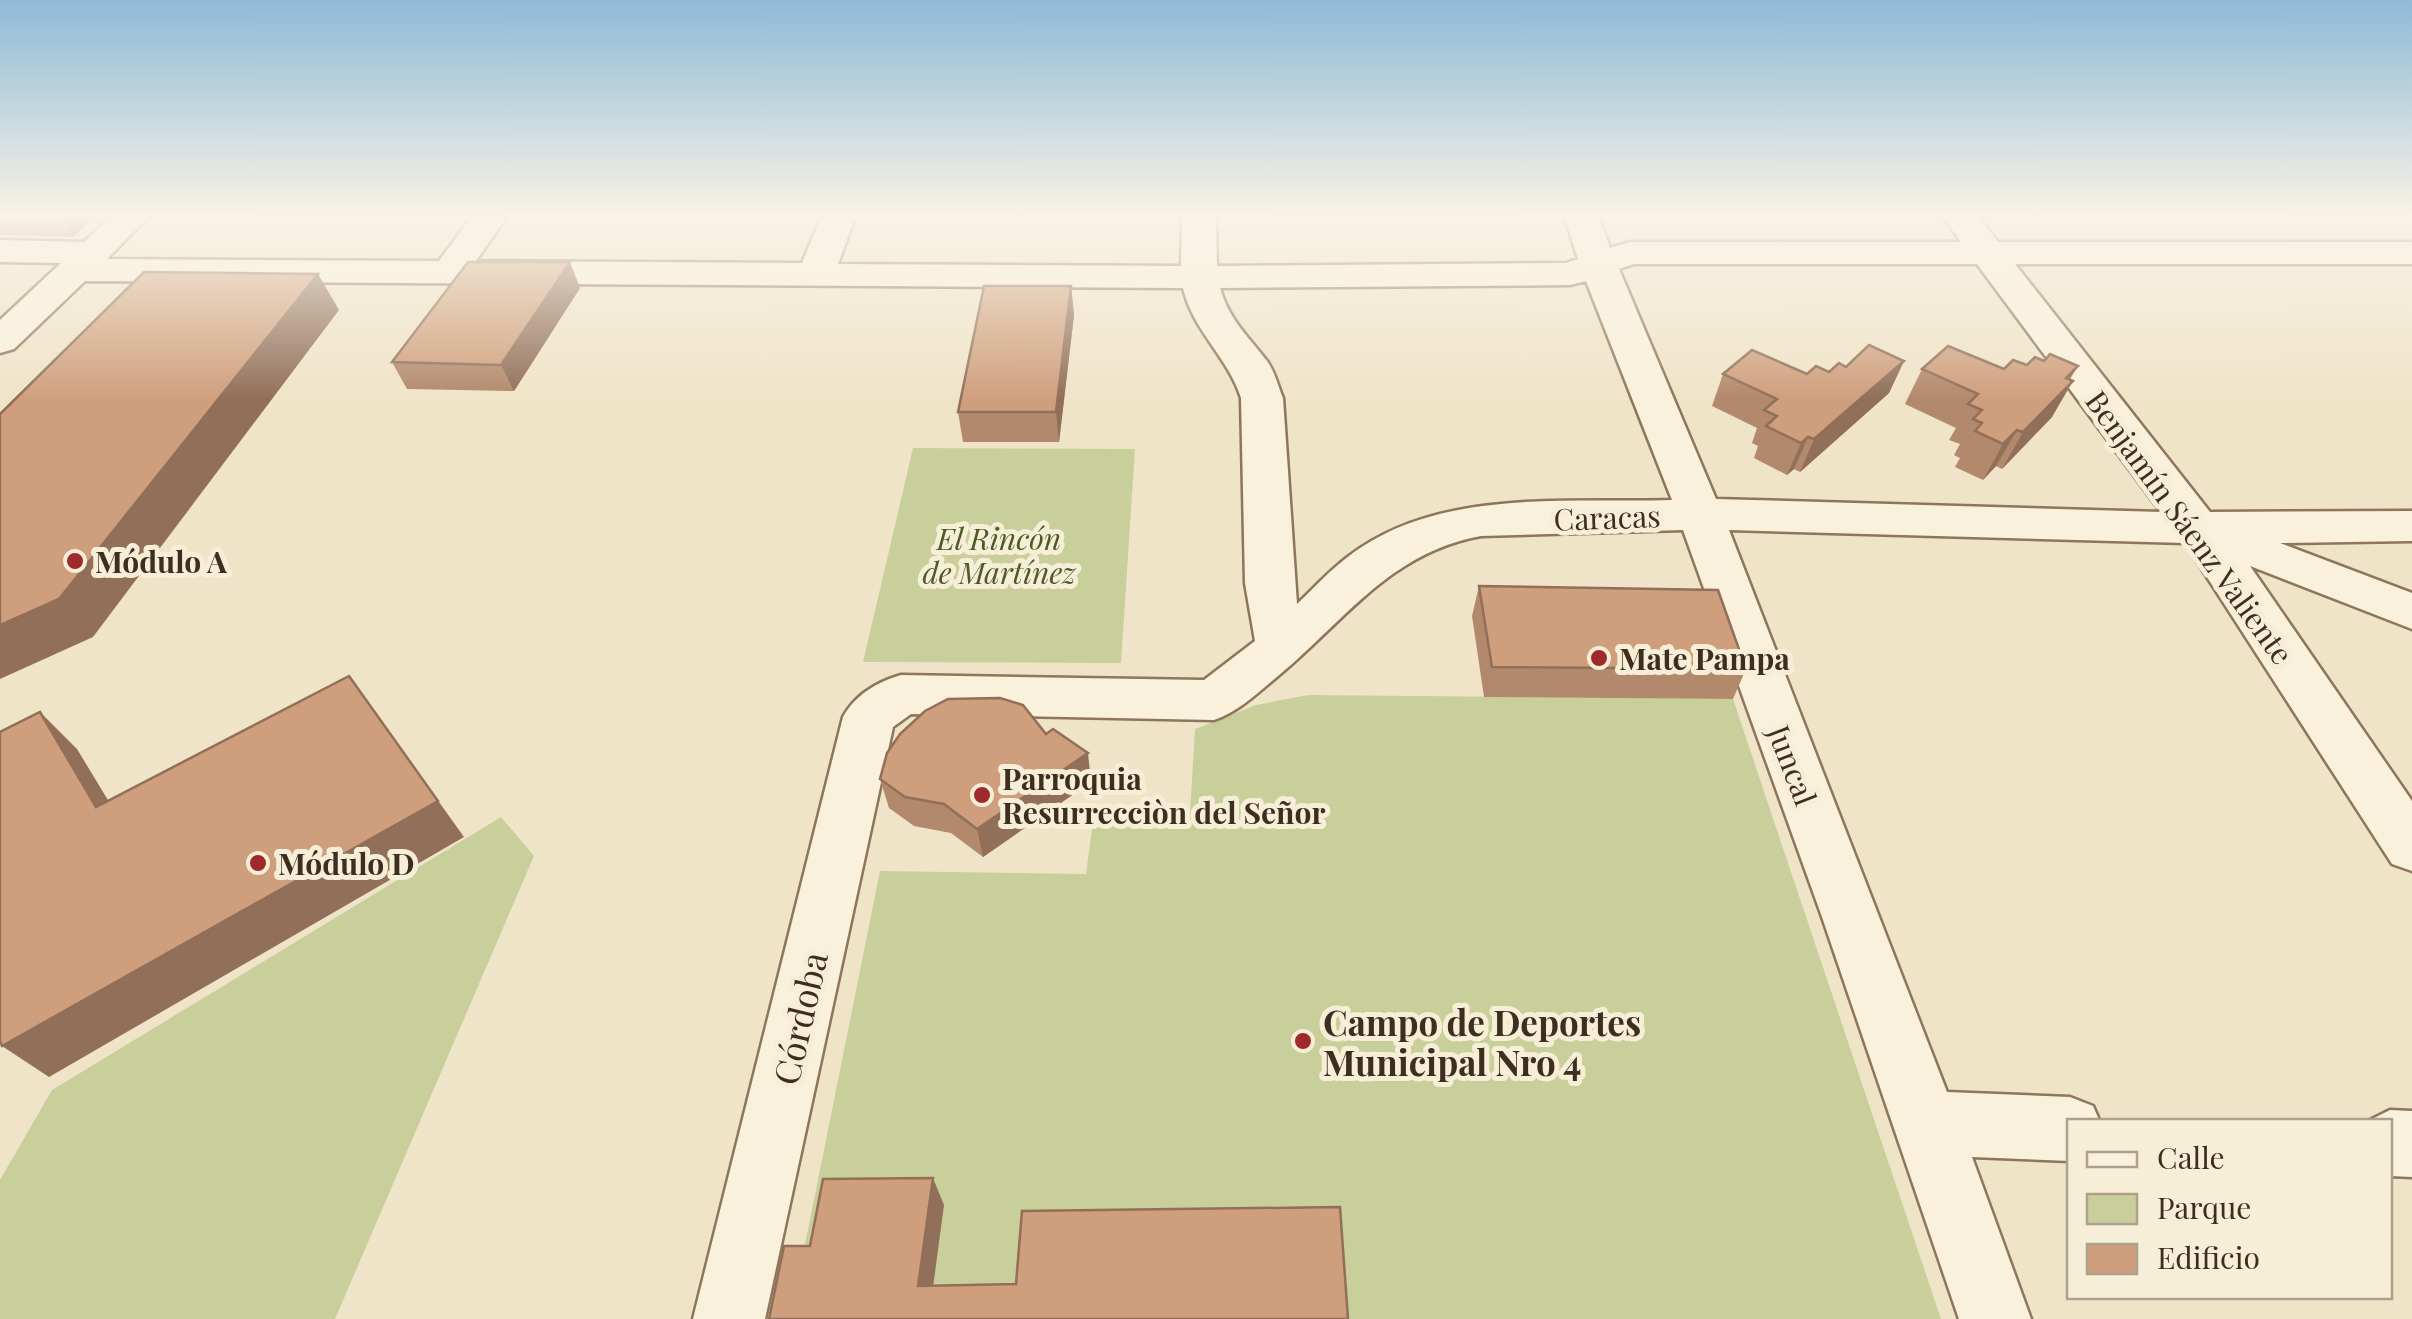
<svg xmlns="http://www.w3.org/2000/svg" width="2412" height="1319" viewBox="0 0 2412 1319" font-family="'Playfair Display',serif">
	<rect width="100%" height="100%" fill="#f0e4c8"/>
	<path fill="#c9cf9b" d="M 913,448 L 1135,449 L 1121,663 L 863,662 Z
		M 1308,695 L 1733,699 L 1941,1319 L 790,1319 L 880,871 L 1086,874 L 1094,814 L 1190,812 L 1195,729 L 1256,705 Z
		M 501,817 L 534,856 L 335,1319 L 0,1319 L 0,1180 L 52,1090 Z"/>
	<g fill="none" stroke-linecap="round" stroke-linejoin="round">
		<defs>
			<path id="minor" d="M 113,215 L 150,215 L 107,259 L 439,261 L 473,215 L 508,215 L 476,261 L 802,263 L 822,215 L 856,215 L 838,264 L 1181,266 L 1182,215 L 1216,215 L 1217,266 L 1566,263 L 1578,259 L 1564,215 L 1598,215 L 1610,248 L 1630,242 L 1961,242 L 1942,215 L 1977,215 L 1998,242 L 2412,242 L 2412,264 L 2015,264 L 2210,512 L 2412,511 L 2412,541 L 2280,543 L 2412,593 L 2412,629 L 2250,566 L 2412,801 L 2412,871 L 2392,864 L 2185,543 L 1729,530 L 1947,1092 L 2070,1097 L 2093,1106 L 2100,1122 L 2070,1122 L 2070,1161 L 1972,1157 L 2031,1319 L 1959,1319 L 1822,917 L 1683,530 L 1481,536 C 1387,553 1342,625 1272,681 C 1253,697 1237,712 1214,720 L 911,714 L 893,727 L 765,1319 L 693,1319 L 843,717 C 855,695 877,682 901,675 L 1204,680 L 1255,641 L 1245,583 L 1241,398 C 1228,357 1193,331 1183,288 L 85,281 L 14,349 L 0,353 L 0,320 L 61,263 L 0,262 L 0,240 L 84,242 ZM 1634,264 L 1977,264 L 2161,512 L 1716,499 L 1619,269 ZM 1586,281 L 1672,500 C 1565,503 1438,488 1349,556 C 1330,570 1314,588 1297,604 L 1283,398 C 1278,386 1275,372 1267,361 C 1248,336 1229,320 1220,288 L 1570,285 Z
				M 2390,1110 L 2412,1111 L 2412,1177 L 2390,1176 L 2390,1122 L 2366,1122 Z"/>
		</defs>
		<use href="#minor" stroke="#8d765c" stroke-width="5"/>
		<use href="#minor" fill="#faf1dc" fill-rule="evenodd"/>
	</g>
	<path fill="#b2896c" d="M 0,215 L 96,215 L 73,237 L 0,235 Z
		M 1071,286 L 1074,315 L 1059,442 L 963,442 L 958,412 Z
		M 580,288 L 514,391 L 407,389 L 392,362 Z
		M 1904,361 L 1889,393 L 1800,472 L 1794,469 L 1787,475 L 1754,458 L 1758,446 L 1752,443 L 1757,428 L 1712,406 L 1723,374 L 1807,374 Z
		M 2044,361 L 2070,379 L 2052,417 L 2002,469 L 1996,466 L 1983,480 L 1955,467 L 1960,458 L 1954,455 L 1960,444 L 1949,440 L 1956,428 L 1905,404 L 1922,369 L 2004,369 L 2027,365 Z
		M 1479,586 L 1746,669 L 1733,699 L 1484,697 L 1472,616 Z
		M 1046,734 L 1091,782 L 983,857 L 951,833 L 914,826 L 889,808 L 880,779 Z"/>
	<path fill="#916f58" d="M 60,215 L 96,215 L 73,237 L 59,216 Z
		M 570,262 L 580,288 L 514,391 L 501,365 Z
		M 318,274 L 339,310 L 93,637 L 0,679 L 0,625 Z
		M 1071,286 L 1074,315 L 1059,442 L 1056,412 Z
		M 1904,361 L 1889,393 L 1800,472 L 1814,439 Z
		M 2078,366 L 2062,392 L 2073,381 L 2052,417 L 2002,469 L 2023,432 Z
		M 2017,430 L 1996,466 L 1983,480 L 2003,444 Z
		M 1808,437 L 1794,469 L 1787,475 L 1801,443 Z
		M 349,676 L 464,837 L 49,1077 L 2,1046 Z
		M 40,712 L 77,749 L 134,843 L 96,807 Z
		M 1088,753 L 1091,782 L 983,857 L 977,829 Z
		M 933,1178 L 944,1205 L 930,1310 L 918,1286 Z"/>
	<path fill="#cf9f7d" stroke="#916f58" stroke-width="2.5" d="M 0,215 L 60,215 L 59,216 Z
		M 468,262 L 570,262 L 501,365 L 392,362 Z
		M 144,272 L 318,274 L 59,599 L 0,625 L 0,414 Z
		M 984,286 L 1071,286 L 1056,412 L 958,412 Z
		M 1869,345 L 1904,361 L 1814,439 L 1808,437 L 1801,443 L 1766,426 L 1777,416 L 1764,410 L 1777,399 L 1723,374 L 1752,350 L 1807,374 L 1816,366 L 1829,372 L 1839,363 L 1846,367 Z
		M 1948,346 L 2004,369 L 2013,360 L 2027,365 L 2035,357 L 2044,361 L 2050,354 L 2078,366 L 2066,378 L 2073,381 L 2023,432 L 2017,430 L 2003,444 L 1975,431 L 1982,423 L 1973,419 L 1982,410 L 1968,404 L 1978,394 L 1922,369 Z
		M 1479,586 L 1718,590 L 1746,669 L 1492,667 Z
		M 349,676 L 438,801 L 2,1046 L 0,1041 L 0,732 L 40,712 L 96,807 Z
		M 1000,698 L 1023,705 L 1046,734 L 1053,729 L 1088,753 L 977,829 L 944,804 L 905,797 L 880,779 L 887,753 L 900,734 L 925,711 L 948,699 Z
		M 933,1178 L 918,1286 L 1016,1284 L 1022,1211 L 1340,1207 L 1348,1319 L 769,1319 L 784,1246 L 810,1246 L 823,1179 Z"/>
	<linearGradient id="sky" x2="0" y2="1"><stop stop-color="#8fbad6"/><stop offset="0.54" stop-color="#f8f3e6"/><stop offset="1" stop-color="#f8f3e6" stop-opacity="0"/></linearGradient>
	<rect width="2412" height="400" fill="url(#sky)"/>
	<g fill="#9e2a2b" stroke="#f7eed8" stroke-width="4">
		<circle cx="75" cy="561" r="10"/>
		<circle cx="1599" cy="658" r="10"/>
		<circle cx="982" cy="795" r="10"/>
		<circle cx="258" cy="863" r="10"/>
		<circle cx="1303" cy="1041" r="10"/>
	</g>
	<g text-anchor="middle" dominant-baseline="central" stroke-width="10" stroke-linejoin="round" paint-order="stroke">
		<g font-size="30" fill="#3d2e20" stroke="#f7eed8">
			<text transform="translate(1607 517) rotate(-2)">Caracas</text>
			<text transform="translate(2190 527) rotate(54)">Benjamín Sáenz Valiente</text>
			<text transform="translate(1793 765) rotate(69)">Juncal</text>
		</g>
		<g font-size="30" font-style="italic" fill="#4d5a26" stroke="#f7eed8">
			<text x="999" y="538">El Rincón<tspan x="999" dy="34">de Martínez</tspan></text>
		</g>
		<g font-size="30" font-weight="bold" fill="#3d2e20" stroke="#f7eed8" text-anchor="start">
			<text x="95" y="561">Módulo A</text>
			<text x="1619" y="658">Mate Pampa</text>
			<text x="1002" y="778">Parroquia<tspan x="1002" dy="34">Resurrecciòn del Señor</tspan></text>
			<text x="278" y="863">Módulo D</text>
		</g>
		<g font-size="35" fill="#3d2e20" stroke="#f7eed8">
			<text transform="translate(799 1018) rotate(-77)">Córdoba</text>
		</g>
		<g font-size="35" font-weight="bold" fill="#3d2e20" stroke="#f7eed8" text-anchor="start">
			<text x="1323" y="1021">Campo de Deportes<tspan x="1323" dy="40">Municipal Nro 4</tspan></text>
		</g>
	</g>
	<rect x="2067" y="1119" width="325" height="180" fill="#f7eed8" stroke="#ada18e" stroke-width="2.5"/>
	<rect x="2087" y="1152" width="50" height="15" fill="#faf1dc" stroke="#ada18e" stroke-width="2.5"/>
	<text x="2157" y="1169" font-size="30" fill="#3d2e20">Calle</text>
	<rect x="2087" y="1194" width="50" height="30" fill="#c9cf9b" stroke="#ada18e" stroke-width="2.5"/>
	<text x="2157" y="1219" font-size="30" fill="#3d2e20">Parque</text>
	<rect x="2087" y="1244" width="50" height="30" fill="#cf9f7d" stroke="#ada18e" stroke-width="2.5"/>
	<text x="2157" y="1269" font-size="30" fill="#3d2e20">Edificio</text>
</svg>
